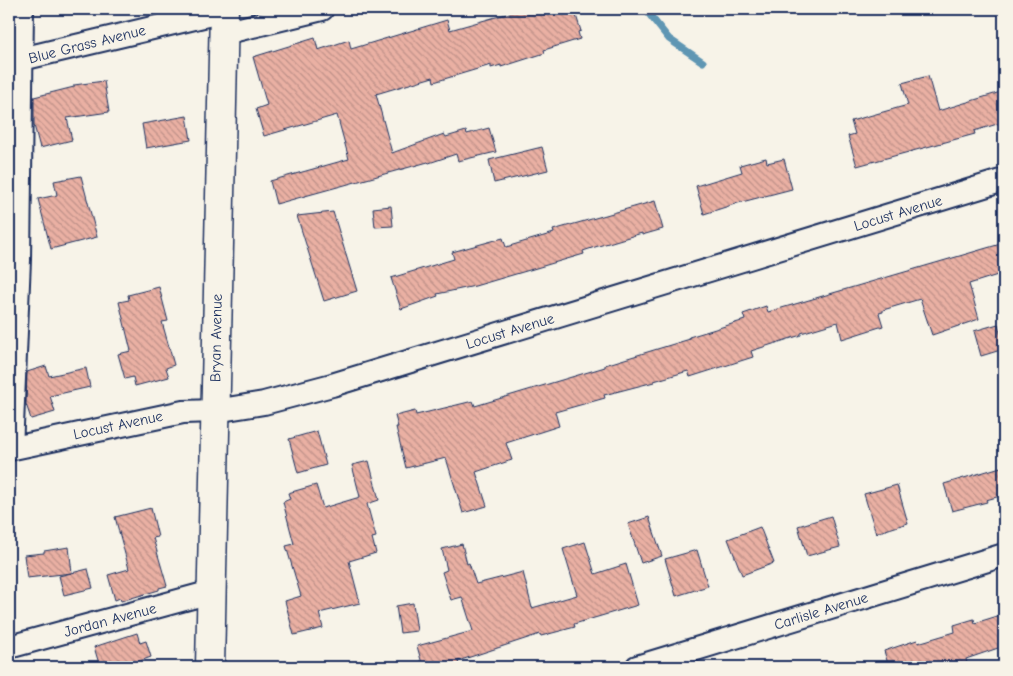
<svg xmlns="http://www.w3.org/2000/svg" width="1013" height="676" viewBox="0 0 1013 676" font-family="'Comic Neue',sans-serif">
	<defs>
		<pattern id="building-back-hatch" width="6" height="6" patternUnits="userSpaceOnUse" patternTransform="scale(1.25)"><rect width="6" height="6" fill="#eab0a3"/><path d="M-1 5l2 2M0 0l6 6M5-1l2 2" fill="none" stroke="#bd9088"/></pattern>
	</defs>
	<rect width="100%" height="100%" fill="#f7f3e8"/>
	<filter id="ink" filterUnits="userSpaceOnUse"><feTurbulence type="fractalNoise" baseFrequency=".02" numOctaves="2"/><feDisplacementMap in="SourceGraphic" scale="10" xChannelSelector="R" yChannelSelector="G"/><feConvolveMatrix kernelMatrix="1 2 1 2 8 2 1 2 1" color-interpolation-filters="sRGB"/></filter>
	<g filter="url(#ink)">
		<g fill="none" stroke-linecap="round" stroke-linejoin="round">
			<path stroke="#5f96b3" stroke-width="7" d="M 645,9 L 669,39 L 703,62"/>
		</g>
		<path fill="url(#building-back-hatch)" stroke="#1b2f5e" d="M 524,9 L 527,9 L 528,14 L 543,9 L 574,9 L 581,31 L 578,32 L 580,39 L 544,50 L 545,53 L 501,67 L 501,65 L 491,68 L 491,65 L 434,82 L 433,77 L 376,94 L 392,153 L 444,134 L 446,137 L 466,131 L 467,134 L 489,128 L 496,152 L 458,161 L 456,154 L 429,163 L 428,162 L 276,204 L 270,181 L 349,159 L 337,115 L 264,136 L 256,109 L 267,105 L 253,57 L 315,38 L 318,50 L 349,40 L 351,49 L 447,20 L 450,30 Z
			M 928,76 L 938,111 L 1004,91 L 1004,122 L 974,131 L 975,134 L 857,166 L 848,136 L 855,134 L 851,121 L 908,105 L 902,83 Z
			M 104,81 L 109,112 L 67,118 L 72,140 L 40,148 L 34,125 L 34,97 L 74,87 L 74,85 Z
			M 187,116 L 191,140 L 146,148 L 142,124 Z
			M 542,147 L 548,170 L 494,183 L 489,160 Z
			M 766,158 L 767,163 L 784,159 L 792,189 L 738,203 L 704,214 L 696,186 L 742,172 L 740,165 Z
			M 81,176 L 97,237 L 51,249 L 38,199 L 57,195 L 54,181 Z
			M 655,201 L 663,229 L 642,235 L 642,233 L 595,247 L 583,251 L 584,254 L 475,286 L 437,294 L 438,296 L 401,309 L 391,278 L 454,259 L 452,252 L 503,238 L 506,247 L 554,233 L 553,230 Z
			M 391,206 L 393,226 L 375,227 L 373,208 Z
			M 333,212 L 357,291 L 324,301 L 297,216 Z
			M 1004,243 L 1004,273 L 969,284 L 979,319 L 932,335 L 920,299 L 883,310 L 883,312 L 879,313 L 883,326 L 842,339 L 838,322 L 801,333 L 801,335 L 751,351 L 753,357 L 690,377 L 688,371 L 654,381 L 654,382 L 604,395 L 605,398 L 555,412 L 559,426 L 506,443 L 512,460 L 476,472 L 487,506 L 463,513 L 446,458 L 406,468 L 396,427 L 398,427 L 395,416 L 415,411 L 416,415 L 473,401 L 475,406 L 605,367 L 605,365 L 690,339 L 689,337 L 745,320 L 743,314 L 766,306 L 768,312 Z
			M 159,287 L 168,321 L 162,322 L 174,365 L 166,368 L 169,377 L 135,386 L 133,377 L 125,379 L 118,354 L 131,351 L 119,302 L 129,300 L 128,295 Z
			M 998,324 L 1004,349 L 981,356 L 974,331 Z
			M 46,366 L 49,376 L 86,368 L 90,387 L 50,396 L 55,412 L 31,419 L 26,404 L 27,372 Z
			M 317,431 L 326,465 L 298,473 L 289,439 Z
			M 369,461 L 379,500 L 367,504 L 376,537 L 372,538 L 376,553 L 349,561 L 360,603 L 319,613 L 323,628 L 294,635 L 285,601 L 301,596 L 286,546 L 294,544 L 283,502 L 290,499 L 288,493 L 316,485 L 323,508 L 360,497 L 352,465 Z
			M 1004,466 L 1004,495 L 986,500 L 987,502 L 952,511 L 944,484 Z
			M 897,485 L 908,523 L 876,533 L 864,494 Z
			M 151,508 L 158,537 L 153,538 L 167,586 L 159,588 L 159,590 L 121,601 L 120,598 L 115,600 L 108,575 L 129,569 L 115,517 Z
			M 831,516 L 840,547 L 807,556 L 798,526 Z
			M 649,517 L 662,556 L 641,563 L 628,524 Z
			M 760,527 L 774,563 L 742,575 L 728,539 Z
			M 585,542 L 595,574 L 626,564 L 638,605 L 574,624 L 575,627 L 541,636 L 540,634 L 458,661 L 459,665 L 449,667 L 423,667 L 417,646 L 473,631 L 462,597 L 451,600 L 442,572 L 447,570 L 442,549 L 462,544 L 467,564 L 469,563 L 476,584 L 523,572 L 532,608 L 577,595 L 563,549 Z
			M 69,547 L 72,573 L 27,578 L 24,555 L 44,553 L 44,551 Z
			M 697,550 L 708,586 L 676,596 L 665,559 Z
			M 88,569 L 93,588 L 64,595 L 59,576 Z
			M 413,603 L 417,631 L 400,633 L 396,606 Z
			M 1004,614 L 1004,646 L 966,659 L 968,667 L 889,667 L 884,651 L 917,640 L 918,643 L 955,632 L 954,625 L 974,619 L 975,623 Z
			M 137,633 L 140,643 L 146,641 L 151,657 L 124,667 L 100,667 L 94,647 Z"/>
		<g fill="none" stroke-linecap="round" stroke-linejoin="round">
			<defs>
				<path id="minor" d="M 224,33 L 322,9
					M 9,62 L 224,11
					M 9,449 L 183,412 L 215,411 L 264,403 L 332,385 L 1004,180
					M 11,449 L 19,260 L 22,9
					M 9,647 L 211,592
					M 637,667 L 1004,555"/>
				<path id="tertiary" d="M 210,667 L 224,9"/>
			</defs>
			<use href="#minor" stroke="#1b2f5e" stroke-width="26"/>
			<use href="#tertiary" stroke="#1b2f5e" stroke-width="31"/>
			<use href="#minor" stroke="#f7f3e8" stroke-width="22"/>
			<use href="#tertiary" stroke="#f7f3e8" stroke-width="28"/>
		</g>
	</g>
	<g text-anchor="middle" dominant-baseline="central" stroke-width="4.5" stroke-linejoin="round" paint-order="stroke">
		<g font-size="15" fill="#1b2f5e" stroke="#f7f3e8">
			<text transform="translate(87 44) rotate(-14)">Blue Grass Avenue</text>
			<text transform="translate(898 213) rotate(-17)">Locust Avenue</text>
			<text transform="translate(510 331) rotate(-17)">Locust Avenue</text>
			<text transform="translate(216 338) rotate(-89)">Bryan Avenue</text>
			<text transform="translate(118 425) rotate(-12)">Locust Avenue</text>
			<text transform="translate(821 611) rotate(-17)">Carlisle Avenue</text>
			<text transform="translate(110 620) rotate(-15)">Jordan Avenue</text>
		</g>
	</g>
	<rect width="1013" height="676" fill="none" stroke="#f7f3e8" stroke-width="30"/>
	<rect x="15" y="15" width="983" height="646" fill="none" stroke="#1b2f5e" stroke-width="2" filter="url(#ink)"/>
</svg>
